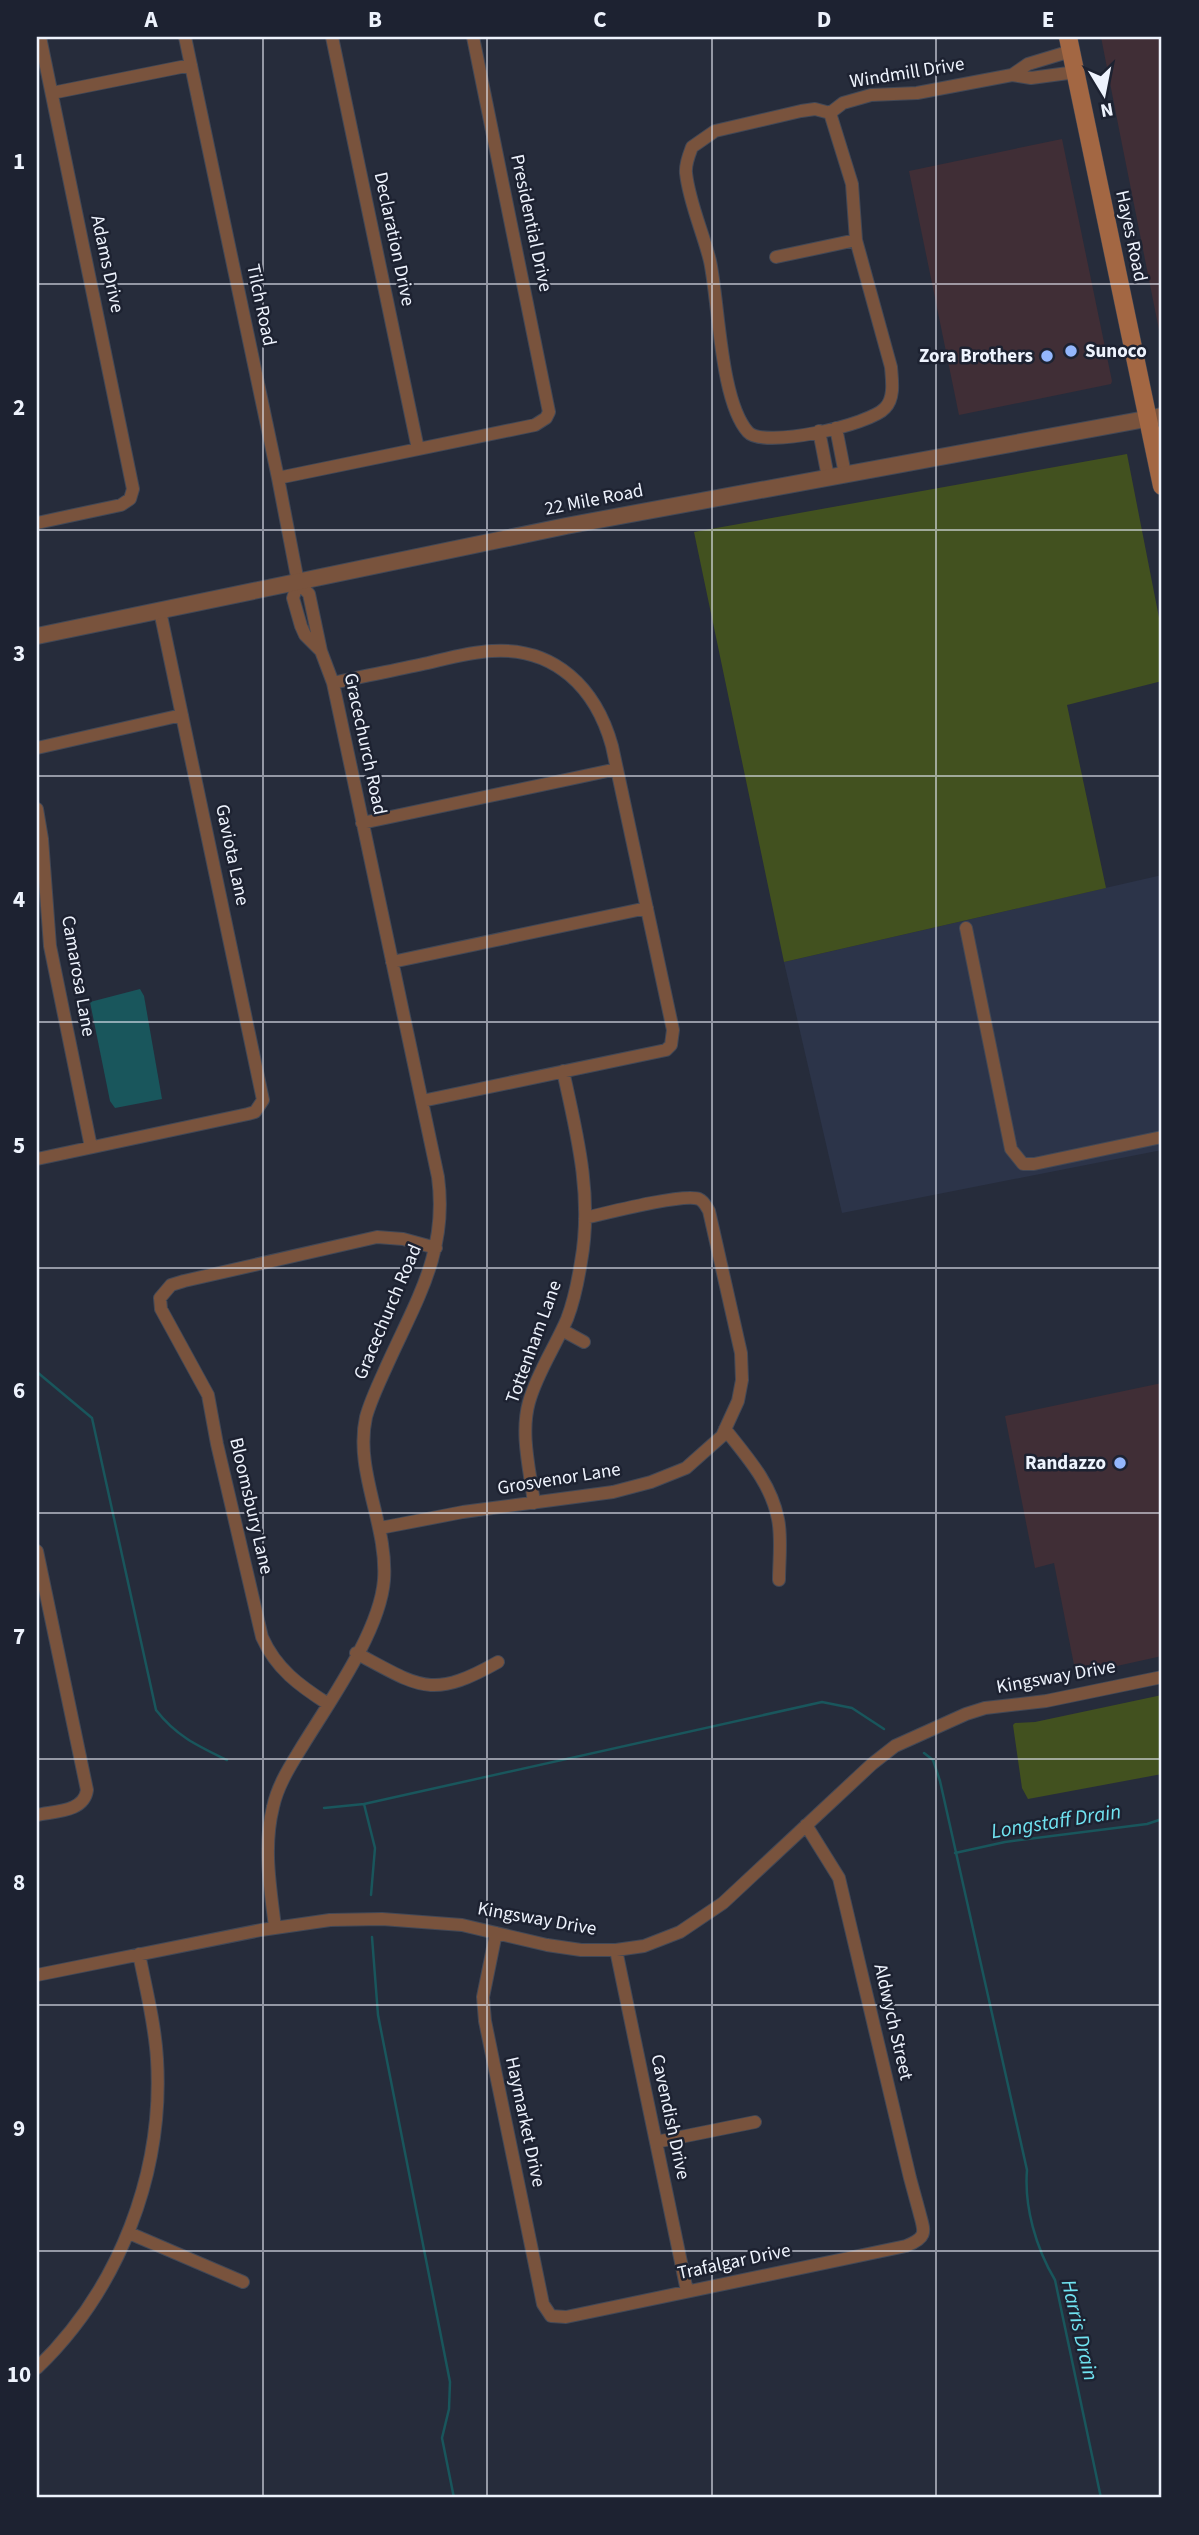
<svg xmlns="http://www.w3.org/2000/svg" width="1199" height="2535" viewBox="0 0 1199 2535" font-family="'Source Sans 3',sans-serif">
	<rect width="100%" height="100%" fill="#262c3b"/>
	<path fill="#402e36" d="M 1101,37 L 1162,37 L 1162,345 L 1119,129 Z
		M 1062,139 L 1112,381 L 1111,384 L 959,415 L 909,171 Z
		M 1162,1383 L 1162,1656 L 1076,1675 L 1054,1563 L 1035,1568 L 1005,1416 Z"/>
	<path fill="#2c3449" d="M 1162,875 L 1162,1150 L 842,1213 L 784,962 Z"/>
	<path fill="#42511f" d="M 1127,454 L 1162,633 L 1162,681 L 1067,705 L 1106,888 L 784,962 L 694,532 Z
		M 1162,1695 L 1162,1774 L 1028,1799 L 1022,1788 L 1013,1725 L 1015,1723 L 1035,1722 Z"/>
	<path fill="#19565c" d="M 140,989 L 144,996 L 162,1099 L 115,1108 L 110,1101 L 90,1002 Z"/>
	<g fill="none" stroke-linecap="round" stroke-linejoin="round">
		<path stroke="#19565c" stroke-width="2.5" d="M 37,1372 L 92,1418 L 156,1710 C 176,1736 198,1746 227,1760
			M 924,1753 L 933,1760 L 940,1781 L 1027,2170 C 1024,2207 1036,2248 1055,2280 L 1101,2498
			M 364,1804 L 375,1848 L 371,1895
			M 324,1808 L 364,1804 L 822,1702 L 852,1708 L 884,1729
			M 955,1853 L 1005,1842 L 1147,1824 L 1162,1819
			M 372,1937 L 378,2015 L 450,2382 L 449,2409 L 442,2438 L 454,2498"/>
		<defs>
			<path id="minor" d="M 185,37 L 278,478 L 298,582 L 293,598 L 301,626 L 305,635 L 321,651 L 333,683 L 438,1177 C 448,1251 417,1299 388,1363 C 380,1381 371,1399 366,1417 C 354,1471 388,1525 384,1580 C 380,1631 330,1701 303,1745 C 291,1765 278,1784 273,1807 C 263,1847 270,1886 275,1927
				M 332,37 L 418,449
				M 1012,75 L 1028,64 L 1071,51
				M 52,93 L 191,65
				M 830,113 L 852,184 L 856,240 L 891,367 C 892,380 895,398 885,408 C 870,425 763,449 748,432 C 720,401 719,303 710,261 C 703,232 689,202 686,173 C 685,164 689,155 692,147 L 715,131 L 801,111 L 815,109 L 830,113 L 843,103 L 871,95 L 917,93 L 1012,75 L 1031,78 L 1076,72
				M 776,257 L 856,240
				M 836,428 L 845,474
				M 819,431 L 828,477
				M 278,478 L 535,425 L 546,418 L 549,412 L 473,37
				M 37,523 L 121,505 L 130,499 L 133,489 L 40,37
				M 298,582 L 309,594 L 321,651
				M 333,683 C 364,676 396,670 428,663 C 449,658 470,652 492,651 C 555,647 596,688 612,746 L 673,1030 L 671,1045 L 666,1050 L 422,1101
				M 37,748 L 182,715
				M 37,809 L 42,839 L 50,946 L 91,1147
				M 362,823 L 617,769
				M 966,928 L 1011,1149 L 1023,1164 L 1034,1164 L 1162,1137
				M 392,962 L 647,908
				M 37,1159 L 248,1114 L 255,1112 L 263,1100 L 160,611
				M 562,1330 L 584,1342
				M 725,1429 C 747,1457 771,1483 778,1519 C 782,1538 779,1561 779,1580
				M 534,1503 C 530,1470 520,1434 529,1402 C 537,1373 555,1347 567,1319 C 574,1301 578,1281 581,1262 C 593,1197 577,1134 563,1071
				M 380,1528 L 463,1512 L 613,1492 L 651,1482 L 686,1468 L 722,1436 L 738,1401 L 742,1380 L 741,1353 L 709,1211 C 706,1206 704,1201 699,1199 C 684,1193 606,1213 585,1218
				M 37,1551 L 87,1790 C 84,1812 55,1811 37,1815
				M 356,1653 C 420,1687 431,1700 498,1662
				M 328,1704 C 300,1686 276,1669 262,1637 L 217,1444 L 208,1395 L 161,1309 L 160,1298 L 171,1285 L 184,1281 L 377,1237 L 403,1239 L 436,1248
				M 496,1933 L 483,1997 L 485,2021 L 543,2304 L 551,2316 L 566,2317 L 906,2246 C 929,2237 924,2231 919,2211 C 916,2200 913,2189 910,2178 L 839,1878 L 806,1825
				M 616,1950 L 687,2291
				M 37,1975 L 261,1930 L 330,1920 L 382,1919 L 462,1925 L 547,1945 L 581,1950 L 616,1950 L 644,1946 L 680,1932 L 723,1903 L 872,1764 L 895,1746 L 966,1714 L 985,1708 L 1046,1701 L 1162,1677
				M 656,2142 L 755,2122
				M 129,2233 L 243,2282
				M 37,2368 C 119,2289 164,2173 157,2059 C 155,2024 146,1989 139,1954"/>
			<path id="tertiary" d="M 37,636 L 566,526 L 1162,416"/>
			<path id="secondary" d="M 1068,37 L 1162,486"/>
		</defs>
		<use href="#minor" stroke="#424856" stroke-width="14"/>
		<use href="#tertiary" stroke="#424856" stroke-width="18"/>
		<use href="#secondary" stroke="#424856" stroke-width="19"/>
		<use href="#minor" stroke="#79533d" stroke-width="12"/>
		<use href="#tertiary" stroke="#79533d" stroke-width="16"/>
		<use href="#secondary" stroke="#a36743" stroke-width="18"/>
	</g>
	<path fill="none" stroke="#eef3fd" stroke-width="2" stroke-opacity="0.55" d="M 263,37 L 263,2498M 487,37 L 487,2498M 712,37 L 712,2498M 936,37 L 936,2498M 37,284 L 1162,284M 37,530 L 1162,530M 37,776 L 1162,776M 37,1022 L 1162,1022M 37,1268 L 1162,1268M 37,1513 L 1162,1513M 37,1759 L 1162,1759M 37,2005 L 1162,2005M 37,2251 L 1162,2251"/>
	<g fill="#94b7fd" stroke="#1d2231" stroke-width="2.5">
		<circle cx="1071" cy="351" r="7"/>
		<circle cx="1047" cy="356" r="7"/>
		<circle cx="1120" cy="1463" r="7"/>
	</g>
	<g text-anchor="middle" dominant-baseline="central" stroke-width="5" stroke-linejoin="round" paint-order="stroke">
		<g font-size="19" fill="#eef3fd" stroke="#1d2231">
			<text transform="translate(907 73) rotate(-9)">Windmill Drive</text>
			<text transform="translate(531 223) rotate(78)">Presidential Drive</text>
			<text transform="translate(1131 236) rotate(78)">Hayes Road</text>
			<text transform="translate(394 239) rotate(78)">Declaration Drive</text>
			<text transform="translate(107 264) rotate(78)">Adams Drive</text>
			<text transform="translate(261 305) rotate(78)">Tilch Road</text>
			<text transform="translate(594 500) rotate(-11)">22 Mile Road</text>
			<text transform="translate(365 744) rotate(78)">Gracechurch Road</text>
			<text transform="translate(232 855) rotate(78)">Gaviota Lane</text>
			<text transform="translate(78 976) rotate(80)">Camarosa Lane</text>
			<text transform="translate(388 1312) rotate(-67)">Gracechurch Road</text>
			<text transform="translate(534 1342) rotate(-70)">Tottenham Lane</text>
			<text transform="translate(559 1479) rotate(-9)">Grosvenor Lane</text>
			<text transform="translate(251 1506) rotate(77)">Bloomsbury Lane</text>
			<text transform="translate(1056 1677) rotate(-10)">Kingsway Drive</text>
			<text transform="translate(537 1919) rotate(10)">Kingsway Drive</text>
			<text transform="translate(893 2022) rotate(77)">Aldwych Street</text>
			<text transform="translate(670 2117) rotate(78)">Cavendish Drive</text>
			<text transform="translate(525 2122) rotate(78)">Haymarket Drive</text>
			<text transform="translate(734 2262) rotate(-12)">Trafalgar Drive</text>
		</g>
		<g font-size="19" font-weight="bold" fill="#eef3fd" stroke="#1d2231" text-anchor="end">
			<text x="1085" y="351" text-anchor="start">Sunoco</text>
			<text x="1033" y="356">Zora Brothers</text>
			<text x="1106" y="1463">Randazzo</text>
		</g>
		<g font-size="21" font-style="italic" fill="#70e3f1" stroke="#1d2231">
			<text transform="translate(1056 1821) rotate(-9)">Longstaff Drain</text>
			<text transform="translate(1080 2330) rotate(77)">Harris Drain</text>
		</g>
	</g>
	<rect width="1199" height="2535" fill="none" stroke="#1d2231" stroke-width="77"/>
	<g transform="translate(1104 94) rotate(170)" stroke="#1d2231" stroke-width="5" paint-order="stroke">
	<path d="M0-5L12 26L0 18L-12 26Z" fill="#eef3fd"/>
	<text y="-10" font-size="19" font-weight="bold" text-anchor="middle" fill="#eef3fd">N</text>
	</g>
	<rect x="38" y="38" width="1122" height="2458" fill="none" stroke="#eef3fd" stroke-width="2.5"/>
	<g font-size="23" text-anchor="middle" font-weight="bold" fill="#eef3fd">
		<text x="151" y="27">A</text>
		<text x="375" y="27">B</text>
		<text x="600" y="27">C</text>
		<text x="824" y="27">D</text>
		<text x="1048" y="27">E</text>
		<text x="19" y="169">1</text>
		<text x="19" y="415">2</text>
		<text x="19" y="661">3</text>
		<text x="19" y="907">4</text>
		<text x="19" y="1153">5</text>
		<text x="19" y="1398">6</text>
		<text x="19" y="1644">7</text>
		<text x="19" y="1890">8</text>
		<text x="19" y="2136">9</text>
		<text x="19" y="2382">10</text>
	</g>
</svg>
